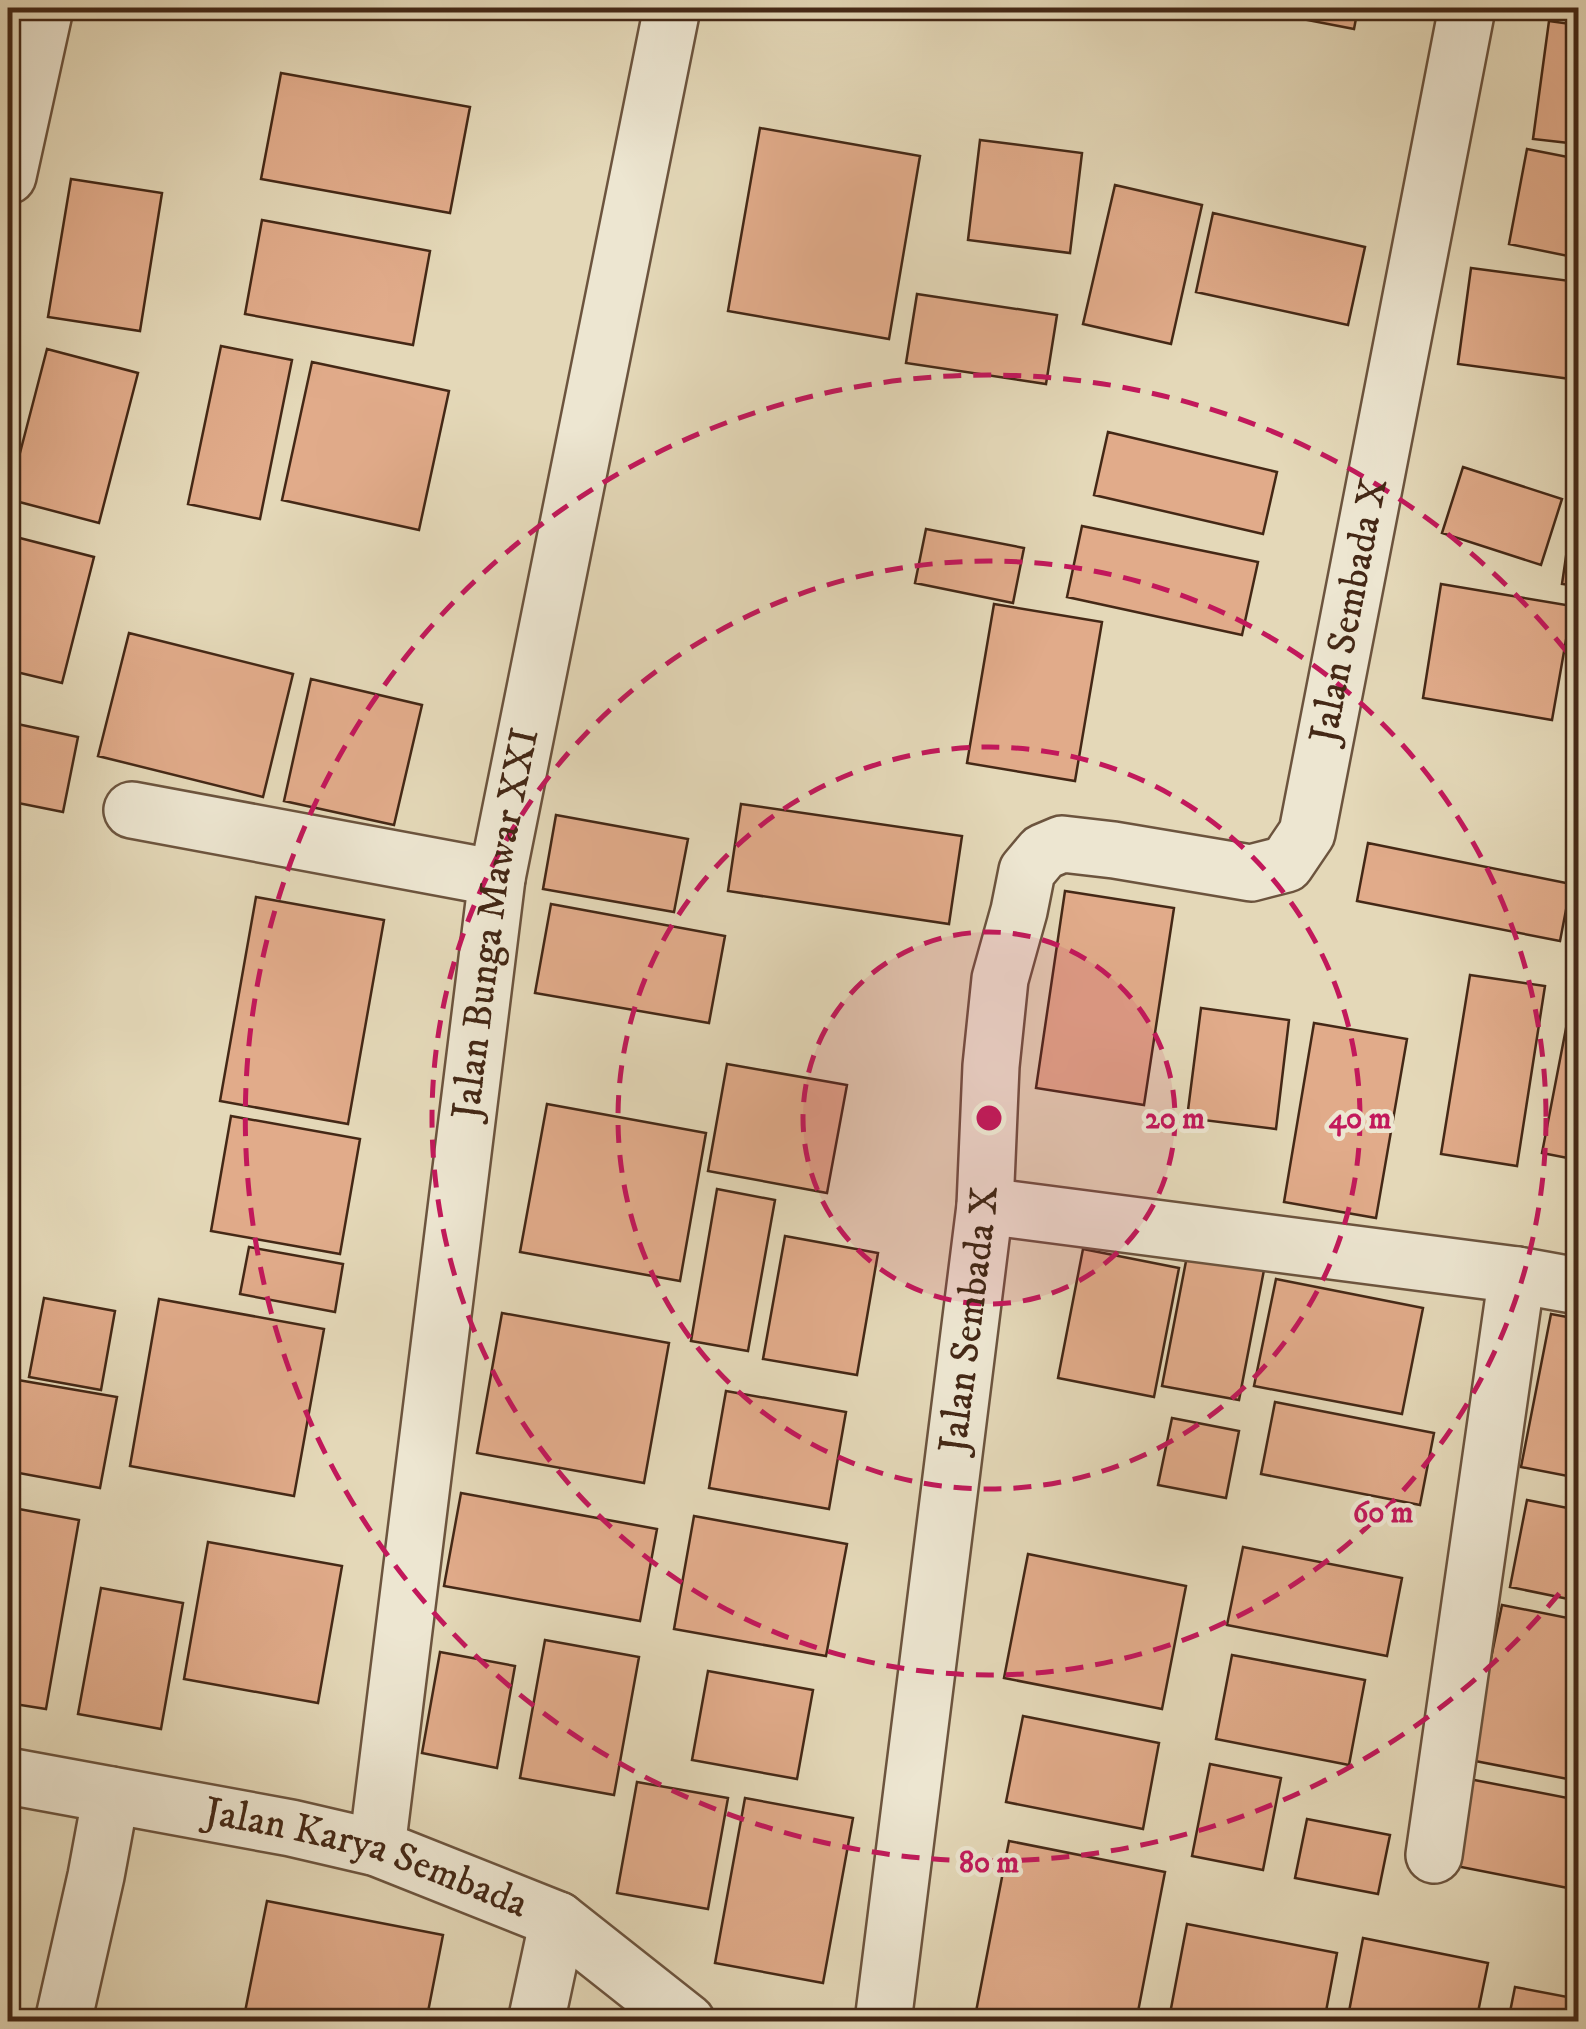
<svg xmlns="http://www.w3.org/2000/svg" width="1586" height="2029" viewBox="0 0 1586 2029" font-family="'IM FELL DW Pica',serif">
	<rect width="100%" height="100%" fill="#e4d8b8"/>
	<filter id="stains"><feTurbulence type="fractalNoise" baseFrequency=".002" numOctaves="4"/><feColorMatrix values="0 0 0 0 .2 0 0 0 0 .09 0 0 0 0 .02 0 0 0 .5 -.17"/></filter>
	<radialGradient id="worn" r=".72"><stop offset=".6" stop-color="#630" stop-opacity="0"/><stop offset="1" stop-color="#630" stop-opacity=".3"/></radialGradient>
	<path fill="#e1ab8a" stroke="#442816" stroke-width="2.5" d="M 1246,8 L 1358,8 L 1354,29 Z
		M 1549,21 L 1578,25 L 1578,144 L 1533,139 Z
		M 281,73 L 470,107 L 450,213 L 261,179 Z
		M 760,128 L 920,156 L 889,339 L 728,311 Z
		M 980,140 L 1082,153 L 1070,253 L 968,240 Z
		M 1527,149 L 1578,159 L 1578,258 L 1509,244 Z
		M 71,179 L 162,193 L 140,331 L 48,317 Z
		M 1115,185 L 1202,205 L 1171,344 L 1083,324 Z
		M 1213,213 L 1365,247 L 1348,325 L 1196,292 Z
		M 262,220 L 430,251 L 413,345 L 245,314 Z
		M 1471,268 L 1578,282 L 1578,380 L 1458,364 Z
		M 917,294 L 1057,315 L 1046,384 L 906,363 Z
		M 221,346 L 292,360 L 260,519 L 188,504 Z
		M 47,349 L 138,373 L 99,523 L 8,499 Z
		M 312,362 L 449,391 L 419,530 L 282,500 Z
		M 1108,432 L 1277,472 L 1263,534 L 1094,495 Z
		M 1463,467 L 1562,499 L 1541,565 L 1442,533 Z
		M 1575,495 L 1578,496 L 1578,586 L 1562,584 Z
		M 1082,526 L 1258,562 L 1242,635 L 1067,597 Z
		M 926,529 L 1024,548 L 1013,603 L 915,583 Z
		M 8,535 L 94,557 L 62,683 L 8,670 Z
		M 1441,584 L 1572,606 L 1552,720 L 1423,698 Z
		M 994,604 L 1102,622 L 1075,781 L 967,763 Z
		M 129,633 L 293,674 L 263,797 L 98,756 Z
		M 311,679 L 422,705 L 394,825 L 284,801 Z
		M 8,722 L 78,737 L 63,812 L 8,801 Z
		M 741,804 L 962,836 L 949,924 L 728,891 Z
		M 556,815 L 688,839 L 674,912 L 543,889 Z
		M 1368,843 L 1571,884 L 1560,941 L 1357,901 Z
		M 1065,891 L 1174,908 L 1144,1105 L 1036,1088 Z
		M 256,897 L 384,920 L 348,1124 L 220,1101 Z
		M 551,904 L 725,936 L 709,1023 L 535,993 Z
		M 1578,966 L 1578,1160 L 1542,1153 Z
		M 1470,975 L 1545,986 L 1517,1166 L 1441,1154 Z
		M 1201,1008 L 1289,1020 L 1276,1129 L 1187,1118 Z
		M 1314,1023 L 1407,1039 L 1376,1218 L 1284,1202 Z
		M 727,1064 L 847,1085 L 827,1193 L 708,1171 Z
		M 547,1104 L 706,1133 L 680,1281 L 520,1252 Z
		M 231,1116 L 360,1139 L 340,1254 L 211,1231 Z
		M 717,1189 L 775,1200 L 748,1351 L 691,1341 Z
		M 785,1236 L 878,1253 L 857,1375 L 763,1359 Z
		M 249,1247 L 343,1264 L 335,1312 L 240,1294 Z
		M 1083,1249 L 1179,1268 L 1154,1397 L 1058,1378 Z
		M 1187,1256 L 1264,1270 L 1239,1400 L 1162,1386 Z
		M 1276,1279 L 1423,1308 L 1402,1414 L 1254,1386 Z
		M 44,1298 L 115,1311 L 101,1390 L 29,1377 Z
		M 159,1299 L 324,1329 L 294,1496 L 130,1466 Z
		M 502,1313 L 669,1343 L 644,1483 L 477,1453 Z
		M 1551,1314 L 1578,1319 L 1578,1478 L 1521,1467 Z
		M 18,1380 L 117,1397 L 100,1488 L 8,1471 L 8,1438 Z
		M 726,1391 L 846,1412 L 829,1509 L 709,1488 Z
		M 1275,1402 L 1434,1433 L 1420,1505 L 1261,1474 Z
		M 1172,1418 L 1239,1431 L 1226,1498 L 1158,1485 Z
		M 461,1493 L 657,1529 L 640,1621 L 444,1586 Z
		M 1527,1500 L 1578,1510 L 1578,1601 L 1510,1587 Z
		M 8,1507 L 79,1520 L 46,1709 L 8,1703 Z
		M 694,1516 L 847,1544 L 826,1656 L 674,1629 Z
		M 208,1542 L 342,1566 L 318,1703 L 184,1679 Z
		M 1243,1547 L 1402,1578 L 1387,1656 L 1227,1625 Z
		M 1028,1554 L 1186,1586 L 1162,1709 L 1004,1678 Z
		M 101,1588 L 183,1603 L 161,1729 L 78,1714 Z
		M 1502,1605 L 1578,1620 L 1578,1781 L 1470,1760 Z
		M 545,1640 L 639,1657 L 614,1795 L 520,1778 Z
		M 440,1652 L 515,1666 L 497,1768 L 422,1753 Z
		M 1232,1655 L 1365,1680 L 1349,1765 L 1216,1739 Z
		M 708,1671 L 813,1690 L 797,1779 L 692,1760 Z
		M 1023,1716 L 1159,1743 L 1143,1829 L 1006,1802 Z
		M 1210,1764 L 1281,1778 L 1263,1870 L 1192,1856 Z
		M 1464,1778 L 1578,1800 L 1578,1890 L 1446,1864 Z
		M 637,1782 L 728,1798 L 708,1909 L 617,1893 Z
		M 745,1798 L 853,1818 L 823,1983 L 715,1963 Z
		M 1307,1819 L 1390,1835 L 1378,1894 L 1295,1878 Z
		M 1009,1841 L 1165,1872 L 1136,2022 L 974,2022 Z
		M 267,1901 L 443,1935 L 426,2022 L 243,2022 Z
		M 1187,1924 L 1337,1953 L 1324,2022 L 1183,2022 L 1169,2019 Z
		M 1363,1938 L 1488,1963 L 1476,2022 L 1347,2022 Z
		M 1515,1987 L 1578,1999 L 1578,2022 L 1508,2022 Z"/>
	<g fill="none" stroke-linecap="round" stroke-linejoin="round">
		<defs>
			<g id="minor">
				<path d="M 8,176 L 45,8"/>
				<path d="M 132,810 L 497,878"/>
				<path d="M 985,1206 L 1517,1275 L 1578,1286"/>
				<path id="s1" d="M 8,1776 L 291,1828 L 377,1848 L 558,1920 L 687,2022"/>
				<path id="s2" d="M 377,1848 L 497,878 L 672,8"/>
				<path d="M 1434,1855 L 1517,1275"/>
				<path d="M 63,2022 L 96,1876 L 111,1795"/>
				<path d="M 536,2022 L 558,1920"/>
				<path id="s3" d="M 883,2022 L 985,1206 L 991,1066 L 1000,979 L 1019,911 L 1027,871 L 1043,852 L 1062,844 L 1114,850 L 1251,873 L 1286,864 L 1307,833 L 1467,8"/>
			</g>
		</defs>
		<use href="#minor" stroke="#6c543e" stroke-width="60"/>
		<use href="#minor" stroke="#ede6d1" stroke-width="55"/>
	</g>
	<circle cx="989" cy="1118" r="186" fill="#c2185b" fill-opacity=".12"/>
	<g fill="none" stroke="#c2185b" stroke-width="5" stroke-dasharray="18 12">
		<circle cx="989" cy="1118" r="186"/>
		<circle cx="989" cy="1118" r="371"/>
		<circle cx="989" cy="1118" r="557"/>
		<path d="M1578 1570A743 743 0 1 1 1578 666"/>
	</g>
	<g text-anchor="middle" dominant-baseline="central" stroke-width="9" stroke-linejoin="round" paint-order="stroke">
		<g font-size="40" fill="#442816" stroke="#ede6d1">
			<text stroke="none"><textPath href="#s3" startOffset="1698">Jalan Sembada X</textPath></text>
			<text stroke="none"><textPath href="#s2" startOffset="932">Jalan Bunga Mawar XXI</textPath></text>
			<text stroke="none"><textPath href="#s3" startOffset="708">Jalan Sembada X</textPath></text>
			<text stroke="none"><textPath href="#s1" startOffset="368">Jalan Karya Sembada</textPath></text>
		</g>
	</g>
	<circle cx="989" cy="1118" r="15" fill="#c2185b" stroke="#ede6d1" stroke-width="5"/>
	<g font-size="30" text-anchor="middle" font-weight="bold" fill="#c2185b" stroke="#ede6d1" stroke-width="9" stroke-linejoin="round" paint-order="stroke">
		<text x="1175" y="1128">20 m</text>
		<text x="1360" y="1128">40 m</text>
		<text x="1383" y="1522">60 m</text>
		<text x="989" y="1872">80 m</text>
	</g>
	<rect width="1586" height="2029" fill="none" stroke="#e4d8b8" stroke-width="40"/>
	<rect x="10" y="10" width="1566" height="2009" fill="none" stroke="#442816" stroke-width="5"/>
	<rect x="20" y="20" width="1546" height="1989" fill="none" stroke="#442816" stroke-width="2.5"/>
	<rect width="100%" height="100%" filter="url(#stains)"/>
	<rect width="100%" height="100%" fill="url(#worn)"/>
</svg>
